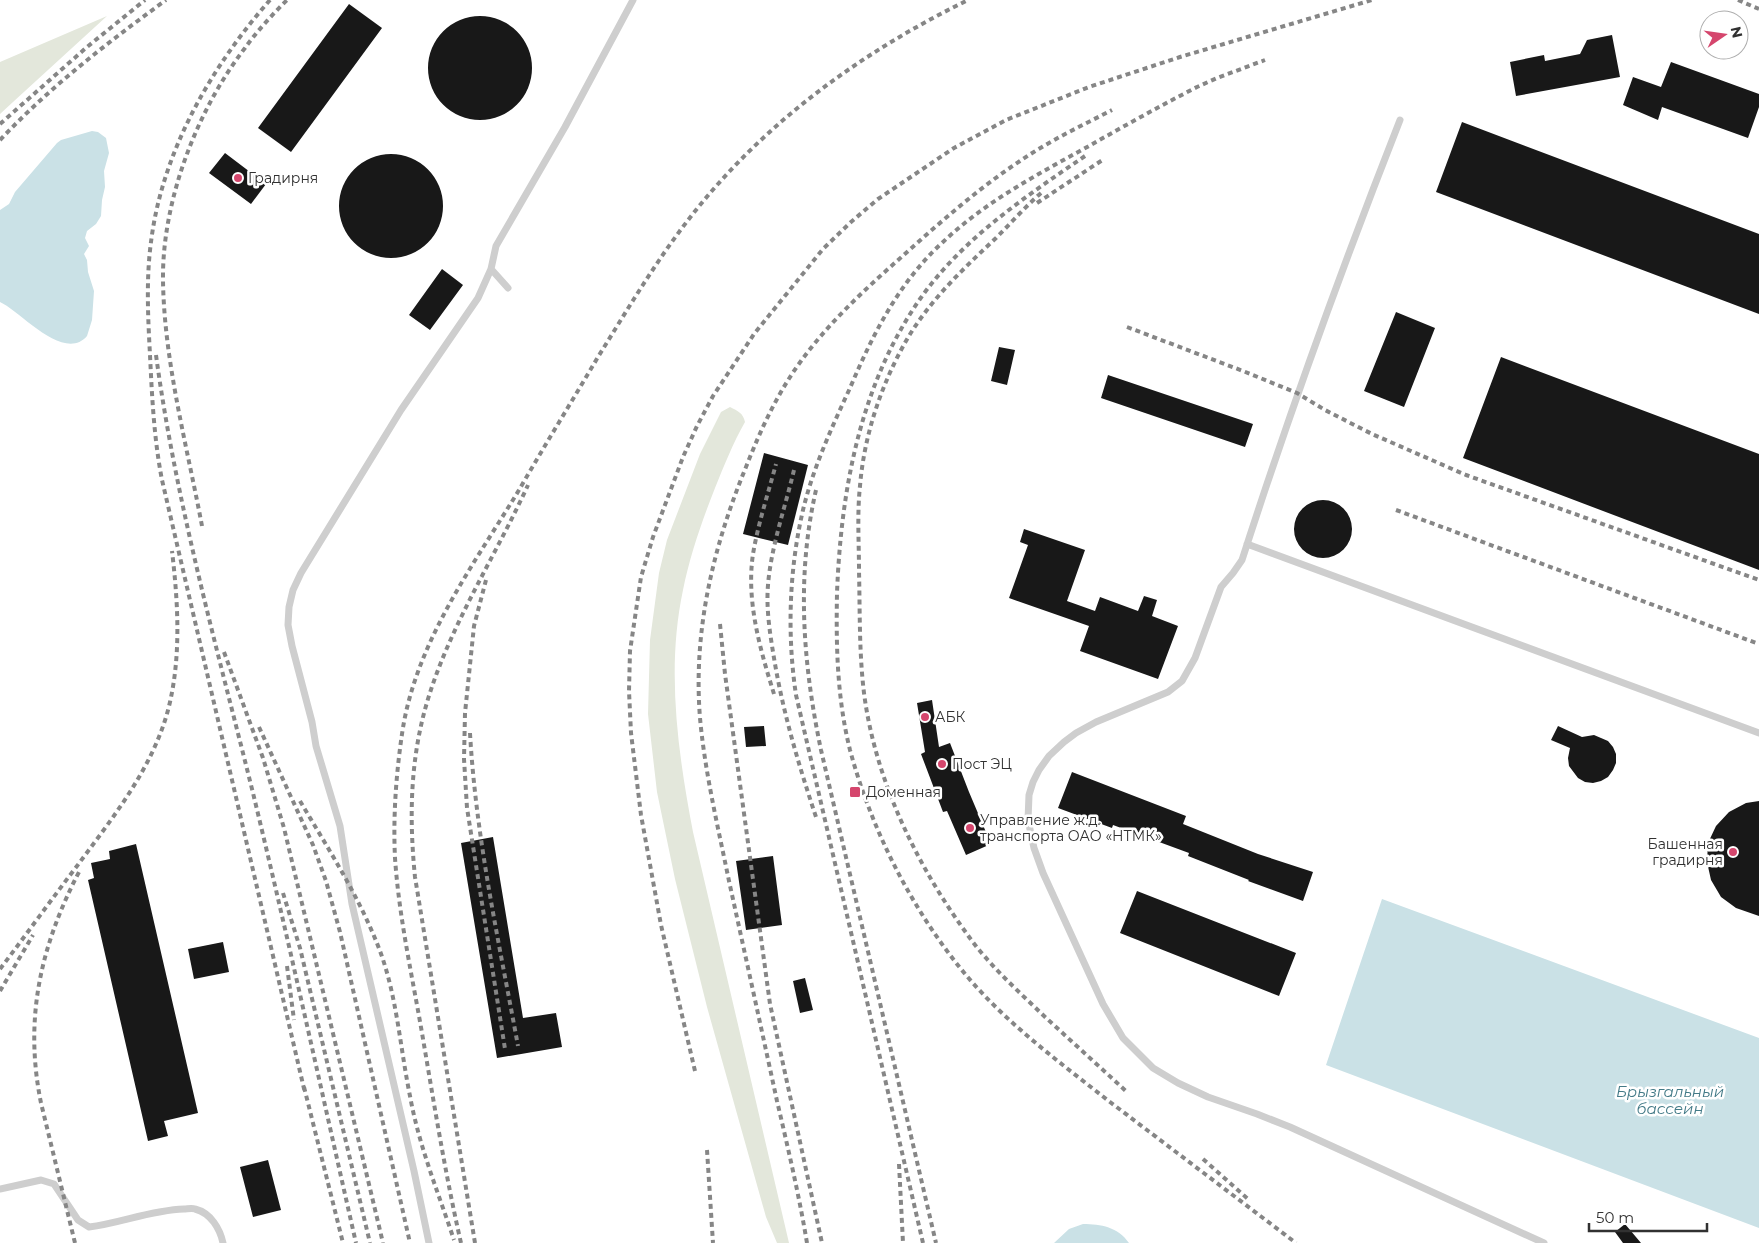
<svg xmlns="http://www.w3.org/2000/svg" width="1759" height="1243" viewBox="0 0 1759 1243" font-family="Montserrat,sans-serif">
	<rect width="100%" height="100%" fill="#fff"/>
	<path fill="#e3e7db" d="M 107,16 L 13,102 L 0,114 L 0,62 Z
		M 730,407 C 738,411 743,413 745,422 C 733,443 724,466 715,488 C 702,521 690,555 683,590 C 666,670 678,753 693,832 L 789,1243 L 777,1243 L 766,1217 L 707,1007 L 675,879 L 657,792 L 648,714 L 650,640 L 659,573 L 667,540 L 700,454 L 721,412 Z"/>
	<path fill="#cae1e6" d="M 92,131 L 98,132 L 106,138 L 109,153 L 104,171 L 105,187 L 102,200 L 101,216 L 96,224 L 87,231 L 85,238 L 89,246 L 84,254 L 87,260 L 88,272 L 94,291 L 92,320 L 87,336 C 64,363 20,311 0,302 L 0,210 L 9,204 L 15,192 L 57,143 L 61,140 Z
		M 1382,899 L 1759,1038 L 1759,1228 L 1326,1065 Z
		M 1083,1224 C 1101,1224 1118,1227 1129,1243 L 1054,1243 L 1069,1229 Z"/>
	<path fill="#181818" d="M 349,4 L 382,28 L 291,152 L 258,128 Z
		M428 68a52 52 0 1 1 104 0a52 52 0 1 1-104 0Z
		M 1612,35 L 1620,77 L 1516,96 L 1510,62 L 1544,55 L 1545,61 L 1580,54 L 1587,40 Z
		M 1671,62 L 1759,94 L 1759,107 L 1748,138 L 1662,107 L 1658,120 L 1623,105 L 1633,77 L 1661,87 Z
		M 1462,122 L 1759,234 L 1759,314 L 1436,192 Z
		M 225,153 L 266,184 L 251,204 L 209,173 Z
		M339 206a52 52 0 1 1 104 0a52 52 0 1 1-104 0Z
		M 442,269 L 463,285 L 430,330 L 409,315 Z
		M 1396,312 L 1435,328 L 1404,407 L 1364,391 Z
		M 999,347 L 1015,350 L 1007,385 L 991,381 Z
		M 1501,357 L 1759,454 L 1759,570 L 1463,458 Z
		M 1108,375 L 1253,424 L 1245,447 L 1101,398 Z
		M 764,453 L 808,465 L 788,545 L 743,534 Z
		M1294 529a29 29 0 1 1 58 0a29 29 0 1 1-58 0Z
		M 1024,529 L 1085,550 L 1067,601 L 1095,611 L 1100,597 L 1138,611 L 1144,596 L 1157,600 L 1152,616 L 1178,626 L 1158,679 L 1080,651 L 1089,626 L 1009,598 L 1028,545 L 1020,542 Z
		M 932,700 L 939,747 L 950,743 L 969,792 L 991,844 L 966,855 L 947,811 L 943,812 L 921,754 L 925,752 L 917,703 Z
		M 764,726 L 766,746 L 746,747 L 744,727 Z
		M 1558,726 L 1582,737 L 1594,735 L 1608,741 L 1613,747 L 1616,754 L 1616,763 L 1613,770 L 1608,777 L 1601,781 L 1593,783 L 1585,782 L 1578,778 L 1569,766 L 1568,758 L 1570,748 L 1551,740 Z
		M 1072,772 L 1186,816 L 1183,824 L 1258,854 L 1313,872 L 1303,901 L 1248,881 L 1249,880 L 1188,856 L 1189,853 L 1113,825 L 1112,828 L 1058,808 Z
		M 1759,801 L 1759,916 L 1736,908 L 1721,897 L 1711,880 L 1707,862 L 1708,843 L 1716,826 L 1729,812 L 1746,803 Z
		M 493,837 L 523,1018 L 556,1013 L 562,1047 L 497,1058 L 461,843 Z
		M 136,844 L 198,1113 L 164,1121 L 168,1136 L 148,1141 L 88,880 L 94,878 L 91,863 L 110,859 L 109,851 Z
		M 773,856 L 782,925 L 746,930 L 736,861 Z
		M 1137,891 L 1296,953 L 1279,996 L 1120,933 Z
		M 223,942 L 229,972 L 194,979 L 188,949 Z
		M 805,978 L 813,1010 L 800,1013 L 793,981 Z
		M 268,1160 L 281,1210 L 253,1217 L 240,1167 Z
		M 1625,1224 L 1641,1243 L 1623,1243 L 1615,1232 Z"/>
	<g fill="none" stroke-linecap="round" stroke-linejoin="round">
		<path stroke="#cecece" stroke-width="7" d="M 1400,120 C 1343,265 1290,411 1242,560 L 1233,573 L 1221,587 L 1195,658 L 1182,681 L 1168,692 L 1096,722 L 1076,733 L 1064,742 L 1049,756 L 1039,770 L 1033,782 L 1029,795 L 1028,820 L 1034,848 L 1043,873 L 1103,1004 L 1123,1038 L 1153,1068 L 1178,1083 L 1208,1097 L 1257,1114 L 1290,1127 L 1544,1243
			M 491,269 L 508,288
			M 1247,544 L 1759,733
			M 0,1189 L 41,1180 L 54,1184 L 78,1220 L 89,1227 C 121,1223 151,1210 184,1209 C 187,1209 192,1208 195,1209 C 211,1213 220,1229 223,1243
			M 429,1243 L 414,1171 L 352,904 L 340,826 L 316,746 L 312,722 L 292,646 L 288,625 L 289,607 L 293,590 L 301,573 L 401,410 L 478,298 L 491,269 L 496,246 L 565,127 L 633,0"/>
		<path stroke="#868686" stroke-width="4" stroke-dasharray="5 4" stroke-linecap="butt" d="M 270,0 C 211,67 162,152 151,242 C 146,279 148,318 150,355 C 152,397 154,439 162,480 L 305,1093
			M 1738,0 L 1759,9
			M 0,124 L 87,47 L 145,0
			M 0,140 C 50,87 107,43 166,0
			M 1085,156 C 1025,197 962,239 920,299 C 860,385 841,490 837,593 C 836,646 837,698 850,750 C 871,828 910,906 961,969 C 1003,1021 1058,1061 1110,1102 C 1172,1149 1234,1196 1296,1243
			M 1041,193 C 1025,207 1011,223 996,238 C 962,270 929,301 906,341 C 881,385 864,436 860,486 C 857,514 859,543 859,571 C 860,611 859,652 864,693 C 875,779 916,864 967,934 C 988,964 1016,989 1043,1015 C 1071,1041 1100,1067 1128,1093
			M 1037,203 L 1104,159
			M 1127,327 L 1243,371 L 1297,393 L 1325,410 L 1372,434 L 1466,475 L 1759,580
			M 156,355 C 176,503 217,648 253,793 C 289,942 322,1093 356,1243
			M 794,470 C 785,508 771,547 768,585 C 766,609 770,634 774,658 C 783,713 799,766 817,820
			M 816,490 C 796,577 803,664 821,750 L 936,1243
			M 1396,510 L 1759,644
			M 202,526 C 187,446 164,361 163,280 C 162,201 197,110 245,48 C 257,31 272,15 287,0
			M 486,580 L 474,626 L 465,713 L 464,759 L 467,808 L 505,1049
			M 720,624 L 725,674 L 770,1004 L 822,1243
			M 224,652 L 263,758 L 284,828 L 383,1243
			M 774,694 C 760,649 746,601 753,554 C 758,524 768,494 776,464
			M 259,727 L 313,845 L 326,881 L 340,932 L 410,1243
			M 470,733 C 476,839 499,942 518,1046
			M 300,801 C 329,850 360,898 380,951 C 397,997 400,1047 410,1096 C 419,1146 438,1192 454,1240
			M 283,893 L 300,948 L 370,1243
			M 287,966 L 294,1020
			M 0,969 C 26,935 51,900 77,866 C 114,816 156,764 170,702 C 181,653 178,602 172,551
			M 0,991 L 33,935
			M 695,1071 L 661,925 L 641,815 L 631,733 L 629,691 L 630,651 L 641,577 L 653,537 L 683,457 L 697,426 L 713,396 L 754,334 L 823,249 L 851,222 L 878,199 L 954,148 L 1006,120 L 1089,87 L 1180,57 L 1372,0
			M 304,1087 L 343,1243
			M 707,1150 L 713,1243
			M 1203,1159 L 1248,1199
			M 899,1164 L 903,1243
			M 75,1243 L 41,1103 C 24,1020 40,947 79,872
			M 461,1243 C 445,1173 434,1103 422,1033 C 412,975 399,917 395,858 C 393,817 396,775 402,734 C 415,643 473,566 519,490 C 545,445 572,401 598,357 C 629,307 659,256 696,210 C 769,119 864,51 968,0
			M 475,1243 L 415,877 C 409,817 410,758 428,699 C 451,624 495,557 528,485
			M 807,1243 C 799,1195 788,1148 777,1101 C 761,1027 745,954 729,881 C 718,827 705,773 700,718 C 693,631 713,547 746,467 C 761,429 777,394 801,361 C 828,324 862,292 897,261 C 936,226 976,190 1020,161 C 1049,141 1081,126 1112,110
			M 923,1243 L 796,695 C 787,635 789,570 803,510 C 813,468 832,427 850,388 C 873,334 899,282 943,242 C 985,202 1038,174 1089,146 C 1124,126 1160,106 1197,87 L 1217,78 L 1265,60"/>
	</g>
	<g fill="#d5466d" stroke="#fff" stroke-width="2">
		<circle cx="238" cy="178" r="5"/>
		<circle cx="925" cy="717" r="5"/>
		<circle cx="942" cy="764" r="5"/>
		<rect x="849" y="786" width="12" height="12" rx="2.5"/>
		<circle cx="970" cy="828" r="5"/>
		<circle cx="1733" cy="852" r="5"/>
	</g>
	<g text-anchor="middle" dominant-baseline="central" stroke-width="5" stroke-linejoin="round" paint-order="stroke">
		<g font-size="14" fill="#313131" stroke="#fff" text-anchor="start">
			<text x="248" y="178">Градирня</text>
			<text x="935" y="717">АБК</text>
			<text x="952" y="764">Пост ЭЦ</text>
			<text x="866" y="792">Доменная</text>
			<text x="980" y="820">Управление ж.д.<tspan x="980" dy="16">транспорта ОАО «НТМК»</tspan></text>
			<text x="1723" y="844" text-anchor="end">Башенная<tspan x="1723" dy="16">градирня</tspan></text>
		</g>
		<g font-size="15" font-style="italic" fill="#437a87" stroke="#fff">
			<text x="1670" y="1091">Брызгальный<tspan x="1670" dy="17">бассейн</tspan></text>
		</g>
	</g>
	<g transform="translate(1724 35) rotate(77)"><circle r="24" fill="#ffffff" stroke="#adadad"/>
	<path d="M0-4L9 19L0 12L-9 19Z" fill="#d5466d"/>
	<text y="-8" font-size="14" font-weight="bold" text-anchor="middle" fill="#313131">N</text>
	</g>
	<path d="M1589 1223v8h118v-8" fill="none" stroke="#313131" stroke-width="2.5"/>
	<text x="1596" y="1223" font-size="15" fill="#313131" stroke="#ffffff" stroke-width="4" paint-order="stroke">50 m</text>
</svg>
